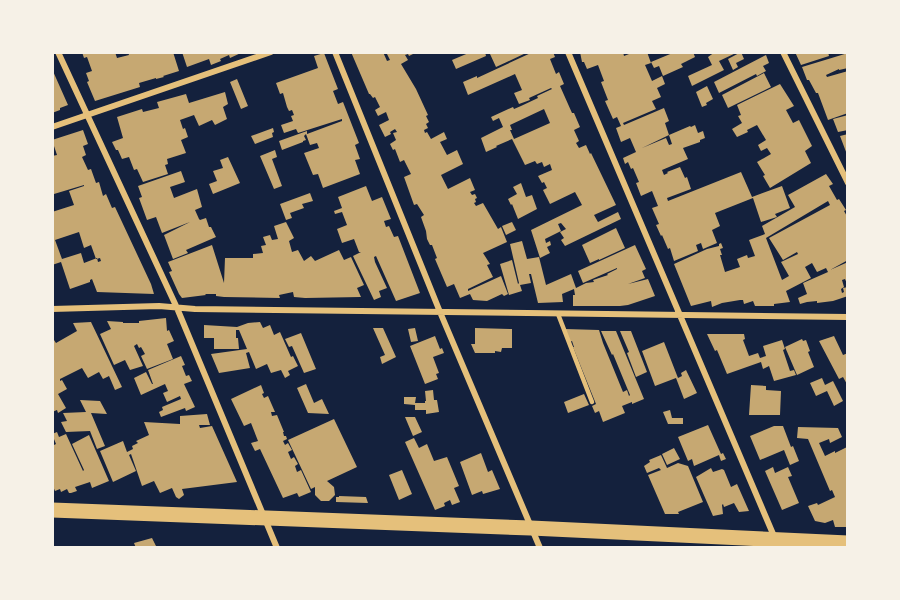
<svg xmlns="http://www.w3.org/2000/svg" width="900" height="600" viewBox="0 0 900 600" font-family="'Roboto Condensed',sans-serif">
	<rect width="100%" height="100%" fill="#14213d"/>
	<path fill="#c6a872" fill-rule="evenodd" d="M 82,52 L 94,52 L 95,54 L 99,52 L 115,52 L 117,58 L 129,55 L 128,52 L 173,52 L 179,71 L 163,76 L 164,77 L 156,79 L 156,78 L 139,83 L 140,87 L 95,101 L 87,82 L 89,81 L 86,73 L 92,71 L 87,57 L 84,58 Z
		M 182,52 L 243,52 L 230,58 L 229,55 L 220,59 L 221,61 L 211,65 L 209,59 L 187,67 Z
		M 351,52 L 383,52 L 387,61 L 390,60 L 386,52 L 417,52 L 409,56 L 408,54 L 405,55 L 408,60 L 401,64 L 416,89 L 428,115 L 426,116 L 429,122 L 426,124 L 428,128 L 424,130 L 425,133 L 427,132 L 431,139 L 444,132 L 447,139 L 440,142 L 447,155 L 457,150 L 463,164 L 441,175 L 448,189 L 470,178 L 475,190 L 470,192 L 472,195 L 475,194 L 477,198 L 475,199 L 476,202 L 474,203 L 476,206 L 483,203 L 498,229 L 501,227 L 507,242 L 483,253 L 490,264 L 487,265 L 493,277 L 468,289 L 468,291 L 501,276 L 508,294 L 504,296 L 502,294 L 487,301 L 473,300 L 470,294 L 460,298 L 454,284 L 447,287 L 435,259 L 437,258 L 432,245 L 430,245 L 427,239 L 426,231 L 421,217 L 424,215 L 417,204 L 414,205 L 404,177 L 411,174 L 404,160 L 400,162 L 395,149 L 393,150 L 390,144 L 396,140 L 393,133 L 397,132 L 395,129 L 390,132 L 391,134 L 385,137 L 379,125 L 389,120 L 386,112 L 378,116 L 375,110 L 380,107 L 375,97 L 373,98 L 370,94 L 369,94 Z
		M 471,52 L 485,52 L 486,56 L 456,69 L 452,60 Z
		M 493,52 L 528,52 L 496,67 L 490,54 Z
		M 533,52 L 553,52 L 555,57 L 550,59 L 556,74 L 559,72 L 564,84 L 560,86 L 572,113 L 574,113 L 580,127 L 574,130 L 579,141 L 576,143 L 579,148 L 586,145 L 590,154 L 591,153 L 616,205 L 594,215 L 598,222 L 618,212 L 621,219 L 565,246 L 561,240 L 564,238 L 560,232 L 566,229 L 561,223 L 558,224 L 561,231 L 545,239 L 546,243 L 550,241 L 551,245 L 547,247 L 550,253 L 540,258 L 531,230 L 582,205 L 575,192 L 550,204 L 543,190 L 547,188 L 544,182 L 542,183 L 538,176 L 552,170 L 550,164 L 544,167 L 542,162 L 537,164 L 535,161 L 525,165 L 512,139 L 496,146 L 497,147 L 486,152 L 481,138 L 503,127 L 499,118 L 493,121 L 491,117 L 513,107 L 514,109 L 521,106 L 538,98 L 537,96 L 552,89 L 551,88 L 529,98 L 530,100 L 519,104 L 514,93 L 522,90 L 515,74 L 468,95 L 463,82 L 477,76 L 477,78 ZM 544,109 L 550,123 L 514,139 L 510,130 L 512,130 L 510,125 Z
		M 580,52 L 623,52 L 624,56 L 634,52 L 647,52 L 651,63 L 645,65 L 652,81 L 662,76 L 665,84 L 657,88 L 661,97 L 652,101 L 656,109 L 623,123 L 624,125 L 664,108 L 669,121 L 665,123 L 669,135 L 642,148 L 666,138 L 669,145 L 672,144 L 669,135 L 690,126 L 691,127 L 695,125 L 698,133 L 703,131 L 705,138 L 700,140 L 700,142 L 683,148 L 688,159 L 662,170 L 664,175 L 668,173 L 667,172 L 680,167 L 685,178 L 687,177 L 691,189 L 667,198 L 668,201 L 741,172 L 752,197 L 782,186 L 790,208 L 775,214 L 777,217 L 761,222 L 753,198 L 715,213 L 720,226 L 712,230 L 717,243 L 703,249 L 701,243 L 696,245 L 698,251 L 674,261 L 670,248 L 668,249 L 662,235 L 661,236 L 656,225 L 659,224 L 652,208 L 658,206 L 652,191 L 641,196 L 636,183 L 639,182 L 633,168 L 631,169 L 628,162 L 625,164 L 623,158 L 636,152 L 630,138 L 621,142 L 616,128 L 621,126 L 617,117 L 613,119 L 605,101 L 608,100 L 601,82 L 604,81 L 598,65 L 587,69 L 584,62 L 582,62 Z
		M 675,52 L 693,52 L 695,57 L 681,64 L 683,67 L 663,76 L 659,66 L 654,68 L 651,62 Z
		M 715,52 L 738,52 L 719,61 L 724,70 L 692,86 L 688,76 L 712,65 L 708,57 Z
		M 741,52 L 744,59 L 736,63 L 738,67 L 733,70 L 728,59 Z
		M 795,52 L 828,52 L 829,56 L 801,65 Z
		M 324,53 L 338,89 L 333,91 L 338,104 L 343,102 L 359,143 L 355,145 L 360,159 L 355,160 L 360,174 L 323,188 L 318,174 L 313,175 L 304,153 L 319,148 L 317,143 L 310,145 L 306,134 L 304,136 L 306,140 L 303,141 L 303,142 L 282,150 L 279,141 L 307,131 L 307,134 L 342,121 L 342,119 L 298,133 L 296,129 L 284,133 L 281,125 L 293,121 L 291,116 L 294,115 L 292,110 L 289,111 L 287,107 L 283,93 L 280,94 L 276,83 L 318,68 L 314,56 Z
		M 848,53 L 848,68 L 839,70 L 839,69 L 826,75 L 827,77 L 848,71 L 848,113 L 828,120 L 818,93 L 816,93 L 809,80 L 807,80 L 802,67 Z
		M 766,55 L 769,63 L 763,66 L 766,71 L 757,76 L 756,74 L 719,93 L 714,82 Z
		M 52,69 L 68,105 L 60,108 L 60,110 L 52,113 Z
		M 764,73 L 771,87 L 728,108 L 722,95 Z
		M 237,79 L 248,106 L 241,109 L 230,82 Z
		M 780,84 L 794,106 L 786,110 L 793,123 L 799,120 L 812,146 L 805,151 L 811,163 L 770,188 L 763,176 L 765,175 L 757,162 L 771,154 L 767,148 L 761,151 L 758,145 L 766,140 L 757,125 L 747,130 L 748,132 L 737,137 L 732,129 L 742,123 L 738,116 L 741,115 L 737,105 Z
		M 707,86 L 713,99 L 706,103 L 707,105 L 702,107 L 696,92 Z
		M 225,92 L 228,104 L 223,107 L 227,119 L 215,125 L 212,120 L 199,126 L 194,115 L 180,120 L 183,129 L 185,128 L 188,137 L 181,140 L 186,153 L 167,159 L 168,164 L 165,165 L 168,174 L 143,182 L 137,169 L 134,170 L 129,157 L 122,159 L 118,150 L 116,150 L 112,142 L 123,138 L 117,117 L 142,109 L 143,112 L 159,108 L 157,102 L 186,94 L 189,103 Z
		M 848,115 L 848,130 L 838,132 L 833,119 Z
		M 273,128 L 274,132 L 272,133 L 273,137 L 255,144 L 251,136 Z
		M 83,130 L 88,144 L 83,146 L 86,155 L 82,157 L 88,170 L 91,169 L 96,183 L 99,182 L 103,196 L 106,194 L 112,208 L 115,207 L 151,284 L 154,294 L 97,292 L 92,279 L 90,280 L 90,282 L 70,289 L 61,262 L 52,265 L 52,226 L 54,226 L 52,212 L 74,205 L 69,191 L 84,186 L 84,185 L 54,194 L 52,190 L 52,156 L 57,155 L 52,140 ZM 79,232 L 84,248 L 91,245 L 96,259 L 100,258 L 101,261 L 98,262 L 97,258 L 84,263 L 81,253 L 62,259 L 55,240 Z
		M 848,134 L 848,157 L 840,136 Z
		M 275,150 L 277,157 L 272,159 L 282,186 L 274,189 L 260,156 Z
		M 228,157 L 240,183 L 213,194 L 209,184 L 217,181 L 213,171 L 223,168 L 220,160 Z
		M 181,171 L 185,182 L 170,187 L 174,198 L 197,189 L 202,207 L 195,210 L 199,219 L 200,220 L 206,218 L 209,227 L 211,227 L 216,237 L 186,250 L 188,253 L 173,259 L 164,235 L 190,222 L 162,233 L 156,217 L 147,220 L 139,198 L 142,197 L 138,186 Z
		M 826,174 L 833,184 L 829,186 L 837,200 L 839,199 L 846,210 L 844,211 L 848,218 L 848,260 L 830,270 L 848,262 L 848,286 L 845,279 L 842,280 L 844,287 L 841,289 L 842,293 L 844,292 L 843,288 L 848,287 L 848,296 L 833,301 L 817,303 L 817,301 L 807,302 L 800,304 L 798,298 L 807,294 L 803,283 L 828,272 L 826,268 L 817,272 L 812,263 L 805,267 L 811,278 L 786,291 L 790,302 L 774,304 L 774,306 L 755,306 L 753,301 L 744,304 L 743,300 L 740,300 L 722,303 L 712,307 L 711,301 L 691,306 L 674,264 L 707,249 L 719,246 L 719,244 L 721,243 L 723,248 L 720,249 L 722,255 L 720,255 L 725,272 L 740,267 L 737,259 L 747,255 L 748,258 L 755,256 L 749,240 L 765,234 L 762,226 L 795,207 L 788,195 ZM 828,201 L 830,205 L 769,238 L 783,260 L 797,252 L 798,254 L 781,262 L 789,276 L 782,280 L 766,238 Z
		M 521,183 L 526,197 L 532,195 L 537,209 L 518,219 L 512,204 L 511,205 L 508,199 L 517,194 L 513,187 Z
		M 366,186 L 372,201 L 382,197 L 391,219 L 384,221 L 386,227 L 389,226 L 394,237 L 398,236 L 420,293 L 396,301 L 376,256 L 374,257 L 375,262 L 387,288 L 379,291 L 381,297 L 374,300 L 353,256 L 361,252 L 359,252 L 354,239 L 342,243 L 337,229 L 347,225 L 342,212 L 335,214 L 334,211 L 342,208 L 338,197 Z
		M 310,193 L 313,201 L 302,204 L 304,208 L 290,213 L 292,218 L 286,220 L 280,204 Z
		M 286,222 L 294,238 L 289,241 L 292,252 L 298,250 L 304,261 L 311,256 L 315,261 L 339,250 L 344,260 L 351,257 L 364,285 L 357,288 L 361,297 L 305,298 L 294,297 L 293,292 L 279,295 L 280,298 L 224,297 L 216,296 L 216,294 L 205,294 L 206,295 L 182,298 L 179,294 L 169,272 L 172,271 L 168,262 L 212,245 L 224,283 L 225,258 L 253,258 L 253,254 L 263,253 L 261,246 L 266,245 L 263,237 L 270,235 L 272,240 L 278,239 L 274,226 Z
		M 512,222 L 516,230 L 506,235 L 502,226 Z
		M 616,228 L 625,248 L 599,260 L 599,259 L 590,263 L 582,245 Z
		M 522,241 L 527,259 L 539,257 L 546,285 L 571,274 L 576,288 L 586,283 L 594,282 L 593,280 L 608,275 L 607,274 L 617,269 L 617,268 L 583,283 L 578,271 L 635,245 L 646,269 L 642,271 L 645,278 L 628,284 L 648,279 L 655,296 L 628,305 L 620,306 L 573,306 L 573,295 L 575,295 L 574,289 L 562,294 L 563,302 L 538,303 L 531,274 L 529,274 L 531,283 L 520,285 L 522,291 L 509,295 L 500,264 L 512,260 L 518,284 L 519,283 L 510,244 Z
		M 166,318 L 167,331 L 169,330 L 174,341 L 167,344 L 173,359 L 147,369 L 141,356 L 145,354 L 141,347 L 139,348 L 137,344 L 134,346 L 143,366 L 130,370 L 125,360 L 114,365 L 100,334 L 111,329 L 107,321 L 123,322 L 123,323 L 139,323 L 139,321 Z
		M 91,322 L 122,387 L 115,390 L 109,376 L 103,379 L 99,372 L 88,378 L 82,368 L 60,379 L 60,381 L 62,380 L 67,389 L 58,394 L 66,408 L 58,413 L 57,410 L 52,412 L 52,369 L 54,368 L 52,366 L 52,337 L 56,343 L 77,331 L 73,323 Z
		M 260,322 L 263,328 L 270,325 L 274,335 L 280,332 L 291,357 L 293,356 L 298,366 L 288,371 L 290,375 L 285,378 L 281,370 L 271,373 L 267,364 L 256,369 L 249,352 L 246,353 L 250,368 L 219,373 L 211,354 L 247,349 L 239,330 L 236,330 L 236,338 L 238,338 L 239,349 L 214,349 L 214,338 L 204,338 L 204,325 L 237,327 L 248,323 Z
		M 373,328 L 383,328 L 396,357 L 382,364 L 380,357 L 385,355 Z
		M 415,328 L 418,341 L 411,342 L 408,329 Z
		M 475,328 L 512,329 L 512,348 L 502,348 L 501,352 L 495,351 L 495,353 L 475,353 L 471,344 L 475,344 Z
		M 565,329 L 599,330 L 603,343 L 623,392 L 627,390 L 629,396 L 630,395 L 613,354 L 612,355 L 601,331 L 616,331 L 644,399 L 632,404 L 632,402 L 622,406 L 625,413 L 603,422 L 599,411 L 595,413 L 592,406 L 596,404 L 573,347 L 574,347 L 572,341 L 570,342 Z
		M 620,331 L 631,331 L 647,372 L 636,377 L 627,353 L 629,352 Z
		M 301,333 L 316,369 L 304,373 L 292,346 L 289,347 L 285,339 Z
		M 707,334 L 744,334 L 745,339 L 743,340 L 749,356 L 758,353 L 760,358 L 766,356 L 763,346 L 782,340 L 785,349 L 783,350 L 790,371 L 794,370 L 796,375 L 774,381 L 769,366 L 763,369 L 761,362 L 727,374 L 717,350 L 715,351 Z
		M 435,336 L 440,349 L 442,348 L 444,353 L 433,357 L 439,373 L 436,374 L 438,379 L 425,384 L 410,346 Z
		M 834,336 L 843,355 L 848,353 L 846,362 L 848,386 L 843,377 L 839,379 L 819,341 Z
		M 802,339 L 803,341 L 806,340 L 810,351 L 808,352 L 814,367 L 797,375 L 785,347 Z
		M 664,342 L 678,378 L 682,376 L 681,373 L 686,370 L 697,393 L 684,399 L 676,378 L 655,386 L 642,351 Z
		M 181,356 L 185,365 L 182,366 L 186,376 L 189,375 L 192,381 L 184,384 L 195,407 L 186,411 L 185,408 L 161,417 L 159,412 L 163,410 L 162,407 L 181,399 L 180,396 L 167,402 L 163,393 L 168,391 L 165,384 L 141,395 L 134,378 L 146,372 L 152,384 L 153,384 L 148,370 Z
		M 822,378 L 825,385 L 833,381 L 843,401 L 834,406 L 827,391 L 816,396 L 810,383 Z
		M 306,384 L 314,403 L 322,399 L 329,414 L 308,413 L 297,388 Z
		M 261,385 L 264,393 L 262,394 L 264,398 L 268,396 L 275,412 L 271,412 L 272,416 L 277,415 L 284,432 L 283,432 L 284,436 L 286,436 L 287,439 L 283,441 L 285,445 L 288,443 L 292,450 L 288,452 L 291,459 L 294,457 L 298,464 L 295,466 L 297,472 L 301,470 L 311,492 L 299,497 L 297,493 L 283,498 L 260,449 L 255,451 L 251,443 L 258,441 L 251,423 L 244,426 L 231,399 Z
		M 751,385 L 766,386 L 766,390 L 781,391 L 780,415 L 749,415 Z
		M 433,390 L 434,400 L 437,400 L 439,412 L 426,414 L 426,410 L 415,410 L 415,405 L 404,404 L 404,397 L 416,397 L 415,403 L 425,403 L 425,401 L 426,401 L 425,391 Z
		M 584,394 L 589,405 L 568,413 L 564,402 Z
		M 80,400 L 100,401 L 107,414 L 91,413 L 105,446 L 97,449 L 90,431 L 66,432 L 61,422 L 67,421 L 63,413 L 86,412 Z
		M 670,410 L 672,418 L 683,418 L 683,424 L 668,424 L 663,412 Z
		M 207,414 L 210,425 L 199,425 L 200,428 L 212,426 L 237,482 L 182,489 L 184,495 L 179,499 L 176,497 L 172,488 L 160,493 L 154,481 L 142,486 L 131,454 L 129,455 L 136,471 L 113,482 L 100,451 L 123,441 L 127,452 L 133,449 L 132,446 L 138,443 L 136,441 L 149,435 L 144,422 L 180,424 L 180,416 Z
		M 405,417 L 415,417 L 422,432 L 413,436 Z
		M 334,419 L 357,467 L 327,481 L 334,487 L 335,495 L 329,501 L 321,501 L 315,495 L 315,487 L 311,489 L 288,440 Z
		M 708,425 L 721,454 L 723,453 L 726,459 L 721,461 L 719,455 L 694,466 L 692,459 L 688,461 L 678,437 Z
		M 774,426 L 783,426 L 791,447 L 793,446 L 799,461 L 790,465 L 784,450 L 760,460 L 750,436 Z
		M 798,427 L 838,428 L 842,437 L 830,443 L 829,439 L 819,443 L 825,456 L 835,451 L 835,453 L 847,447 L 848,449 L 848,527 L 835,527 L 833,520 L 825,523 L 815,521 L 808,506 L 817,503 L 818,505 L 835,497 L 832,490 L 830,491 L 808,439 L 797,438 Z
		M 57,432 L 59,437 L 66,434 L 83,471 L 84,470 L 72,444 L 89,435 L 109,481 L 92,488 L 90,482 L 75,487 L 77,491 L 71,493 L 69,493 L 67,489 L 61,492 L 60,489 L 55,491 L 52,484 L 52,446 L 56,444 L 52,434 Z
		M 414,438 L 419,448 L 427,444 L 434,461 L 447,457 L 459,486 L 454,488 L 460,502 L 452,505 L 450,500 L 444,503 L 445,506 L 435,510 L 405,442 Z
		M 674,448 L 680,459 L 667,465 L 662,454 Z
		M 481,453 L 488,472 L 492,470 L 500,489 L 483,494 L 482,491 L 472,495 L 460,462 Z
		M 661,455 L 667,468 L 678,463 L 688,466 L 703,502 L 678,512 L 679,514 L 665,514 L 648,475 L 661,470 L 659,468 L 647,473 L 644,466 L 650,462 L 649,460 Z
		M 773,467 L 775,473 L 788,467 L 792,476 L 788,477 L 799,503 L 782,510 L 765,471 Z
		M 711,468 L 713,472 L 722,469 L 724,470 L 731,487 L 737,484 L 749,511 L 739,512 L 734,503 L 724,507 L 723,504 L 722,505 L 723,514 L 713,516 L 696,477 Z
		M 402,470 L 412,494 L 399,500 L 389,475 Z
		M 339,496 L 366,497 L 368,503 L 336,502 L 336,497 L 339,497 Z
		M 152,538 L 157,548 L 136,548 L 134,543 Z"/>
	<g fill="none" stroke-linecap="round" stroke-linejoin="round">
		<path stroke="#e5c07b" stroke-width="4.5" d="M 558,314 L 592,402"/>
		<path stroke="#e5c07b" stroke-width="6" d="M 58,52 L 177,308 L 277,548
			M 335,52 L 440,312 L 540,548
			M 568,52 L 779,548
			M 783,52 L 848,183
			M 52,127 L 271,52
			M 52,309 L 159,306 L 195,309 L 848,317"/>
		<path stroke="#e5c07b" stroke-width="15" d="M 52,510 L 531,528 L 848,543"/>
	</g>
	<rect width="900" height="600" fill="none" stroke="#f6f1e7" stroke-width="108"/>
</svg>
